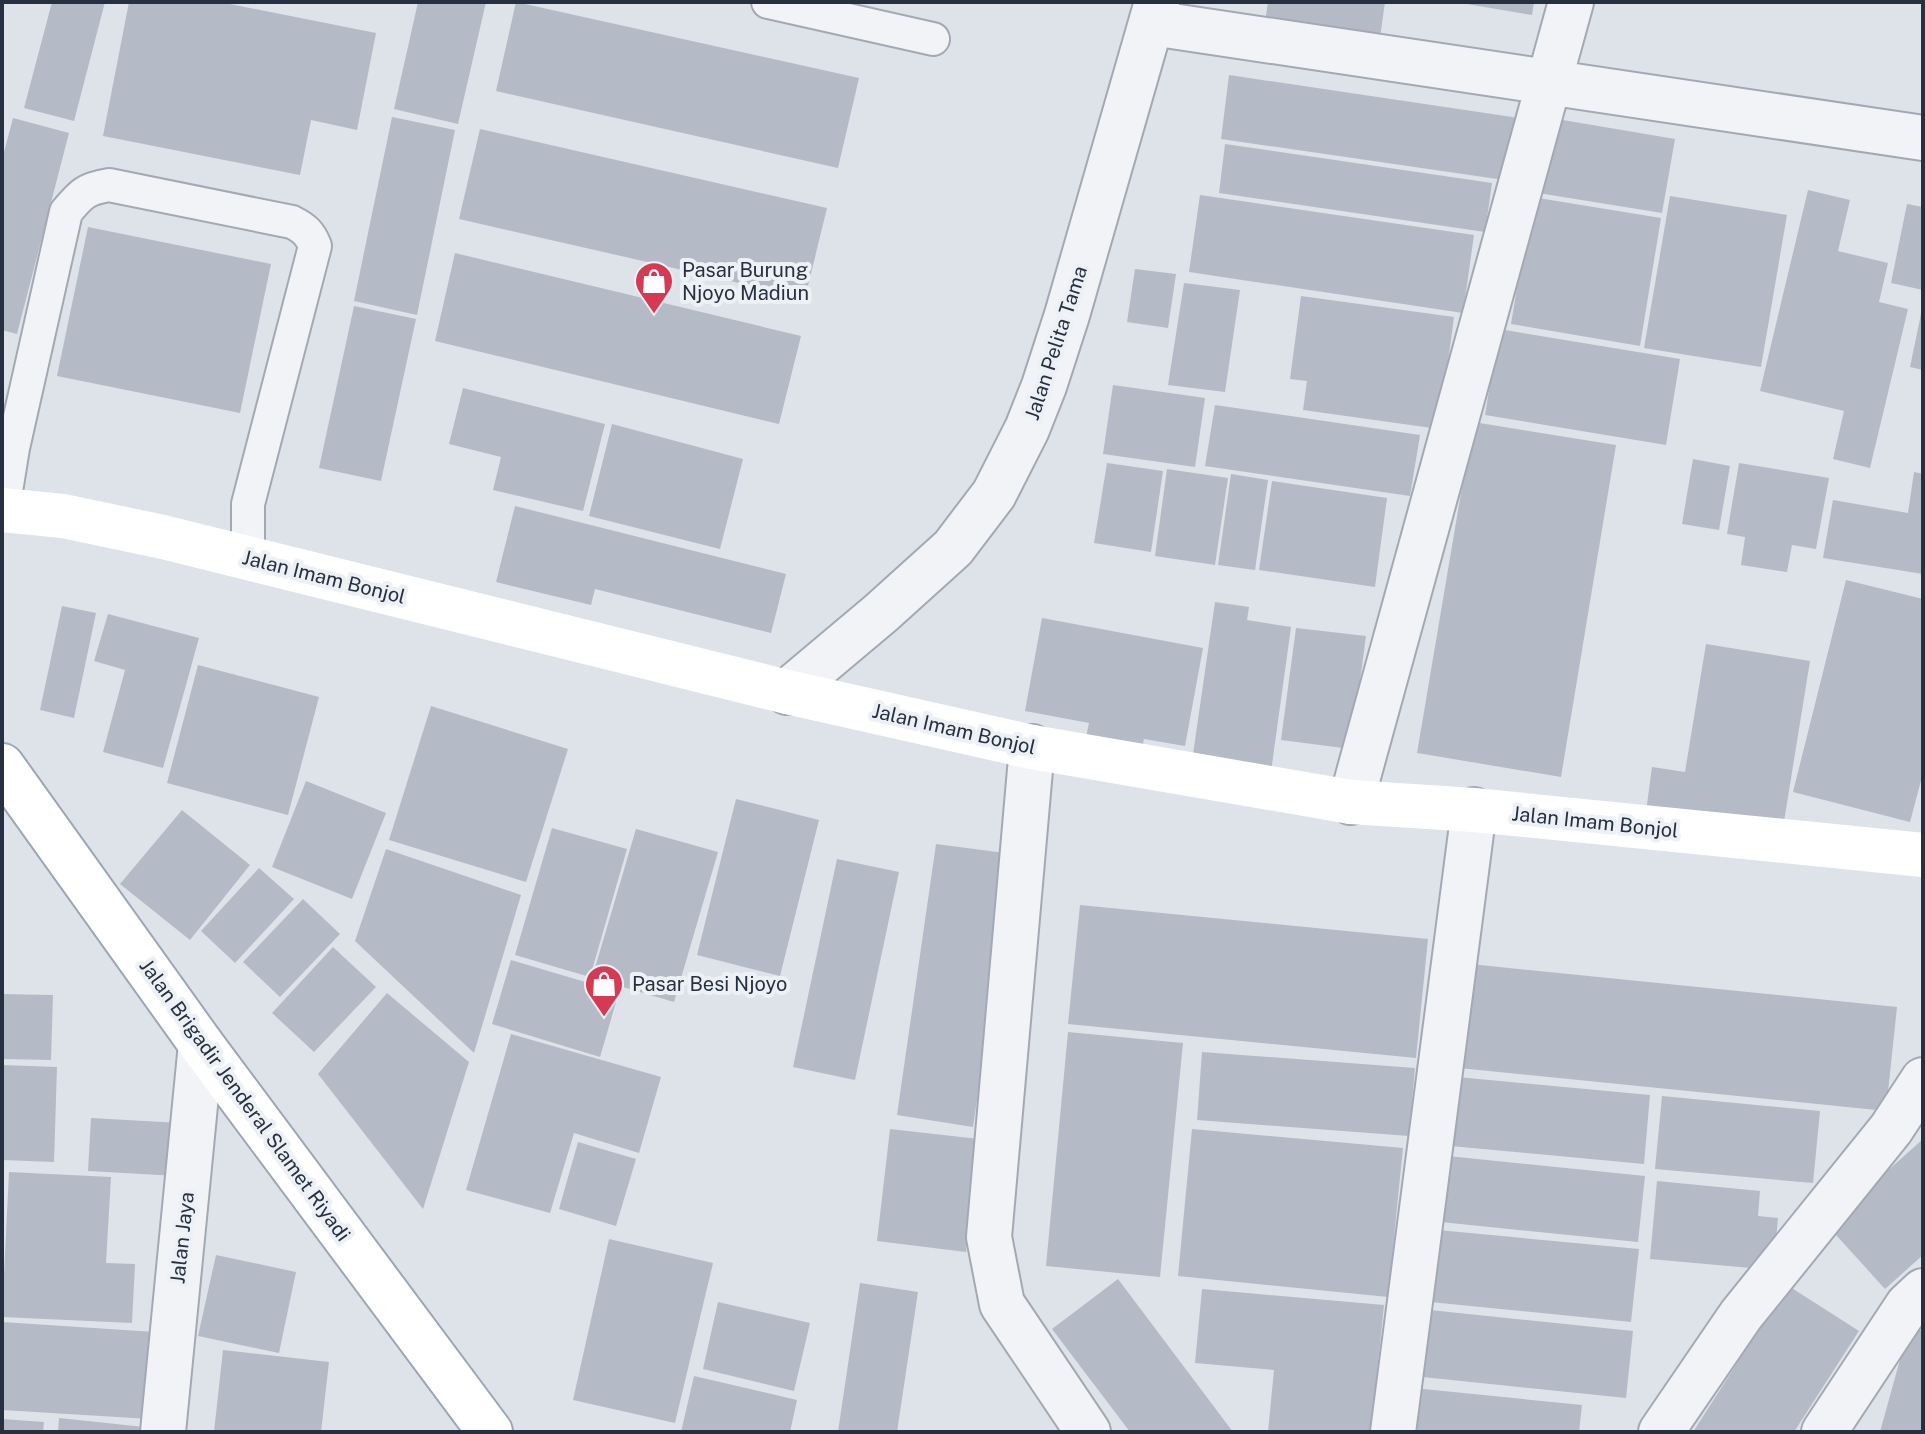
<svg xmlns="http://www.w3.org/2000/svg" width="1925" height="1434" viewBox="0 0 1925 1434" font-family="'Public Sans',sans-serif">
	<rect width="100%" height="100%" fill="#dee2e9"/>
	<path fill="#b5bbc6" d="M 52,2 L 105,2 L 74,121 L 24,108 Z
		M 129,2 L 220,2 L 376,33 L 357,130 L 311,120 L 300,175 L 103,136 Z
		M 418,2 L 486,2 L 458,124 L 394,109 Z
		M 516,2 L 859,78 L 838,168 L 496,91 Z
		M 1268,2 L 1385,2 L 1379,45 L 1264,29 Z
		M 1455,2 L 1534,2 L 1532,15 Z
		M 1229,75 L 1519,118 L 1511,181 L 1221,139 Z
		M 392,117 L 455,130 L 417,315 L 354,301 Z
		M 1545,117 L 1675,139 L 1662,213 L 1532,192 Z
		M 13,118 L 69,133 L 17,334 L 2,330 L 2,160 Z
		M 480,129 L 827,208 L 805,298 L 459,219 Z
		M 1225,144 L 1492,183 L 1485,232 L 1219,193 Z
		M 1808,190 L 1850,200 L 1838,251 L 1888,263 L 1879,302 L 1908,309 L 1870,468 L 1833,459 L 1844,411 L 1760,391 Z
		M 1200,195 L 1474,235 L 1463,313 L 1189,272 Z
		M 1670,196 L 1787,215 L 1761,367 L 1644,348 Z
		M 1532,197 L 1661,218 L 1640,346 L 1511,324 Z
		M 1907,204 L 1923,207 L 1923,290 L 1891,283 Z
		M 88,227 L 271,264 L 240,413 L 57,376 Z
		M 455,253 L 801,336 L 779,424 L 435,341 Z
		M 1135,269 L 1176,274 L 1168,328 L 1127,322 Z
		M 1184,283 L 1240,290 L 1225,392 L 1168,385 Z
		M 1301,296 L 1454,317 L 1439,429 L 1303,410 L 1307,381 L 1290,379 Z
		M 354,306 L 416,319 L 381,481 L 319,468 Z
		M 1922,309 L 1923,309 L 1923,370 L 1910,367 Z
		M 1499,329 L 1680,359 L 1666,445 L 1485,415 Z
		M 1113,385 L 1205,398 L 1195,467 L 1103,454 Z
		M 463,388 L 605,424 L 583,511 L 493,490 L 501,457 L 449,444 Z
		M 1215,405 L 1420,435 L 1410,496 L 1205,466 Z
		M 1473,422 L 1616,445 L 1561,777 L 1417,753 Z
		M 612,424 L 743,459 L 720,549 L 589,516 Z
		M 1693,459 L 1730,466 L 1719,530 L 1682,524 Z
		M 1107,463 L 1163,471 L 1151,552 L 1094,543 Z
		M 1739,463 L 1829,478 L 1816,549 L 1792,545 L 1787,572 L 1741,565 L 1745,537 L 1727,534 Z
		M 1167,469 L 1228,478 L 1215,565 L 1155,556 Z
		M 1914,472 L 1923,474 L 1923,574 L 1823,558 L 1833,500 L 1908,513 Z
		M 1231,474 L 1268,480 L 1255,570 L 1218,565 Z
		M 1272,481 L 1387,498 L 1375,587 L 1259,570 Z
		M 515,506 L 786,574 L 771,633 L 595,589 L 591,605 L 496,582 Z
		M 1846,580 L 1923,599 L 1923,773 L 1910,822 L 1793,792 Z
		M 1215,602 L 1249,607 L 1247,620 L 1291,627 L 1271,772 L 1192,761 Z
		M 62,606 L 96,613 L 74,718 L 40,710 Z
		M 108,614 L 199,638 L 163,768 L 103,752 L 125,670 L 94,661 Z
		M 1042,618 L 1203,648 L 1185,746 L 1144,739 L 1141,752 L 1085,742 L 1089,723 L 1025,711 Z
		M 1296,628 L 1366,636 L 1351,749 L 1281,740 Z
		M 1706,644 L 1810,661 L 1782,834 L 1646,812 L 1652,767 L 1685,772 Z
		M 198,665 L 319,697 L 288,815 L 167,783 Z
		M 431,706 L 568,749 L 526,882 L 389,840 Z
		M 306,781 L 386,813 L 352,899 L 272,867 Z
		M 736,799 L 819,820 L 780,976 L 697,955 Z
		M 182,810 L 250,865 L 190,940 L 120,884 Z
		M 552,828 L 627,849 L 590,977 L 515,955 Z
		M 636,829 L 718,852 L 674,1002 L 592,978 Z
		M 936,844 L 1013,854 L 973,1127 L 897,1115 Z
		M 386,849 L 521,895 L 474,1053 L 355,941 Z
		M 837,859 L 899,872 L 855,1080 L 793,1067 Z
		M 259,868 L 294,899 L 235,963 L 201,931 Z
		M 303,899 L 340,934 L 280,997 L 243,962 Z
		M 1080,905 L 1428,939 L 1416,1058 L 1068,1024 Z
		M 333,947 L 376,987 L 314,1052 L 272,1013 Z
		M 511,960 L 619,992 L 600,1057 L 492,1024 Z
		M 1470,964 L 1897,1007 L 1886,1111 L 1459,1068 Z
		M 387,993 L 469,1062 L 423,1209 L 318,1074 Z
		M 2,994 L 53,995 L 51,1060 L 2,1059 Z
		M 1068,1032 L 1183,1043 L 1160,1277 L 1046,1266 Z
		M 511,1034 L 661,1077 L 639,1153 L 574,1133 L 550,1213 L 466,1190 Z
		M 1202,1052 L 1415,1068 L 1409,1136 L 1197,1120 Z
		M 2,1065 L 57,1067 L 54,1162 L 2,1160 Z
		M 1447,1076 L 1650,1095 L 1644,1164 L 1440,1145 Z
		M 1662,1096 L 1820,1111 L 1813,1183 L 1655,1169 Z
		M 91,1118 L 180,1123 L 177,1176 L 88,1171 Z
		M 890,1129 L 979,1139 L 966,1252 L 877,1241 Z
		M 1192,1129 L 1403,1148 L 1388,1297 L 1178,1276 Z
		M 1923,1139 L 1923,1255 L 1885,1289 L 1827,1225 Z
		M 578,1142 L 636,1159 L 616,1226 L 559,1209 Z
		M 1438,1155 L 1645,1176 L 1638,1242 L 1431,1221 Z
		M 9,1172 L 111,1177 L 106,1263 L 135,1264 L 132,1323 L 2,1317 Z
		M 1657,1181 L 1760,1191 L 1758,1216 L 1778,1218 L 1773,1270 L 1650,1259 Z
		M 1427,1229 L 1639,1249 L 1631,1322 L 1420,1301 Z
		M 609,1239 L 713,1263 L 675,1423 L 573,1400 Z
		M 216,1255 L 296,1272 L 279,1353 L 198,1336 Z
		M 1118,1279 L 1233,1432 L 1130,1432 L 1052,1329 Z
		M 860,1283 L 918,1292 L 897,1432 L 838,1432 Z
		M 1787,1285 L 1859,1331 L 1794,1432 L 1693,1432 Z
		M 1202,1289 L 1384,1305 L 1371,1432 L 1268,1432 L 1274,1370 L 1195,1363 Z
		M 718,1302 L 810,1323 L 794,1391 L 703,1369 Z
		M 1420,1309 L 1633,1331 L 1626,1398 L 1413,1376 Z
		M 2,1322 L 155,1332 L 150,1419 L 2,1410 Z
		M 1909,1327 L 1923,1331 L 1923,1432 L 1880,1432 Z
		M 223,1350 L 329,1362 L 321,1432 L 214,1432 Z
		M 694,1376 L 797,1400 L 790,1432 L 681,1432 Z
		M 1413,1388 L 1582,1405 L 1579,1432 L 1408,1432 Z
		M 59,1418 L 144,1427 L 143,1432 L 58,1432 Z
		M 2,1419 L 44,1422 L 43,1432 L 2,1432 Z"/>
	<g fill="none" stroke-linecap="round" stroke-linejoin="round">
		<defs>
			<path id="service" d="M 768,2 L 933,39
				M 3,510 L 13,448 L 66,212 C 81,194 85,189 109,185 L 292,222 C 304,228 310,233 315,246 L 248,504 L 248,559"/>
			<path id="minor" d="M 1152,23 L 1923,138
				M 1032,747 L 989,1237 L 1002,1304 L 1088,1432
				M 1351,802 L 1571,2
				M 163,1432 L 201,1044
				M 1393,1432 L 1474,810
				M 1661,1432 L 1741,1315 L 1891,1129 L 1923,1080
				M 1824,1432 L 1908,1305 L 1923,1291"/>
			<path id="tertiary" d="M 787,692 L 881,613 L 953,548 L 994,494 L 1027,429 L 1044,386 L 1067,315 L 1157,2"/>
			<path id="primary" d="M 2,766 L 201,1044 L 490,1432"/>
		</defs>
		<use href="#service" stroke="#a3a9b3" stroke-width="36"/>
		<use href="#minor" stroke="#a3a9b3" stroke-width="48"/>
		<use href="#tertiary" stroke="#a3a9b3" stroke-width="48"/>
		<use href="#primary" stroke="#9ca6b5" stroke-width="48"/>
		<use href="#service" stroke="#f1f3f7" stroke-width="32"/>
		<use href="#minor" stroke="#f1f3f7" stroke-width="44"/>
		<use href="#tertiary" stroke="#f1f3f7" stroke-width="44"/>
		<path stroke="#fff" stroke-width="44" d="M 2,510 L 63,516 L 163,537 L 787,692 L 1032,747 L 1351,802 L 1474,810 L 1923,855"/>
		<use href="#primary" stroke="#fff" stroke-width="44"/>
	</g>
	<defs>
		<symbol id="shop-pin" viewBox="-11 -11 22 30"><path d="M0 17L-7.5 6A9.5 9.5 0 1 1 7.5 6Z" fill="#d73952" stroke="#edf1f6"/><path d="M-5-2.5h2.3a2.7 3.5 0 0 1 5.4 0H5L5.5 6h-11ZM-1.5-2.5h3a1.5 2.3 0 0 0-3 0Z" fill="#fff"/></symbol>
	</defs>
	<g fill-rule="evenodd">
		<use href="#shop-pin" x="632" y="259" width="44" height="60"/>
		<use href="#shop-pin" x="582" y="962" width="44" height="60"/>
	</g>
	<g text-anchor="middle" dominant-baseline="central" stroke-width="8" stroke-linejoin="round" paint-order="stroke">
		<g font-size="20" fill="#263040" stroke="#edf1f6" text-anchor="start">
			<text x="682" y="270">Pasar Burung<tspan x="682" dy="23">Njoyo Madiun</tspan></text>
			<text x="632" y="984">Pasar Besi Njoyo</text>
		</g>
		<g font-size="20" fill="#263040" stroke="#edf1f6">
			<text transform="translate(1056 343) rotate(-72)">Jalan Pelita Tama</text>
			<text transform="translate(324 577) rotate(14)">Jalan Imam Bonjol</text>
			<text transform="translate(954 729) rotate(13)">Jalan Imam Bonjol</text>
			<text transform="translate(1595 822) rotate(6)">Jalan Imam Bonjol</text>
			<text transform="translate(245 1100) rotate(54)">Jalan Brigadir Jenderal Slamet Riyadi</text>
			<text transform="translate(182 1238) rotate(-84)">Jalan Jaya</text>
		</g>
	</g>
	<rect width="1925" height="1434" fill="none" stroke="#263040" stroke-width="8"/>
</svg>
